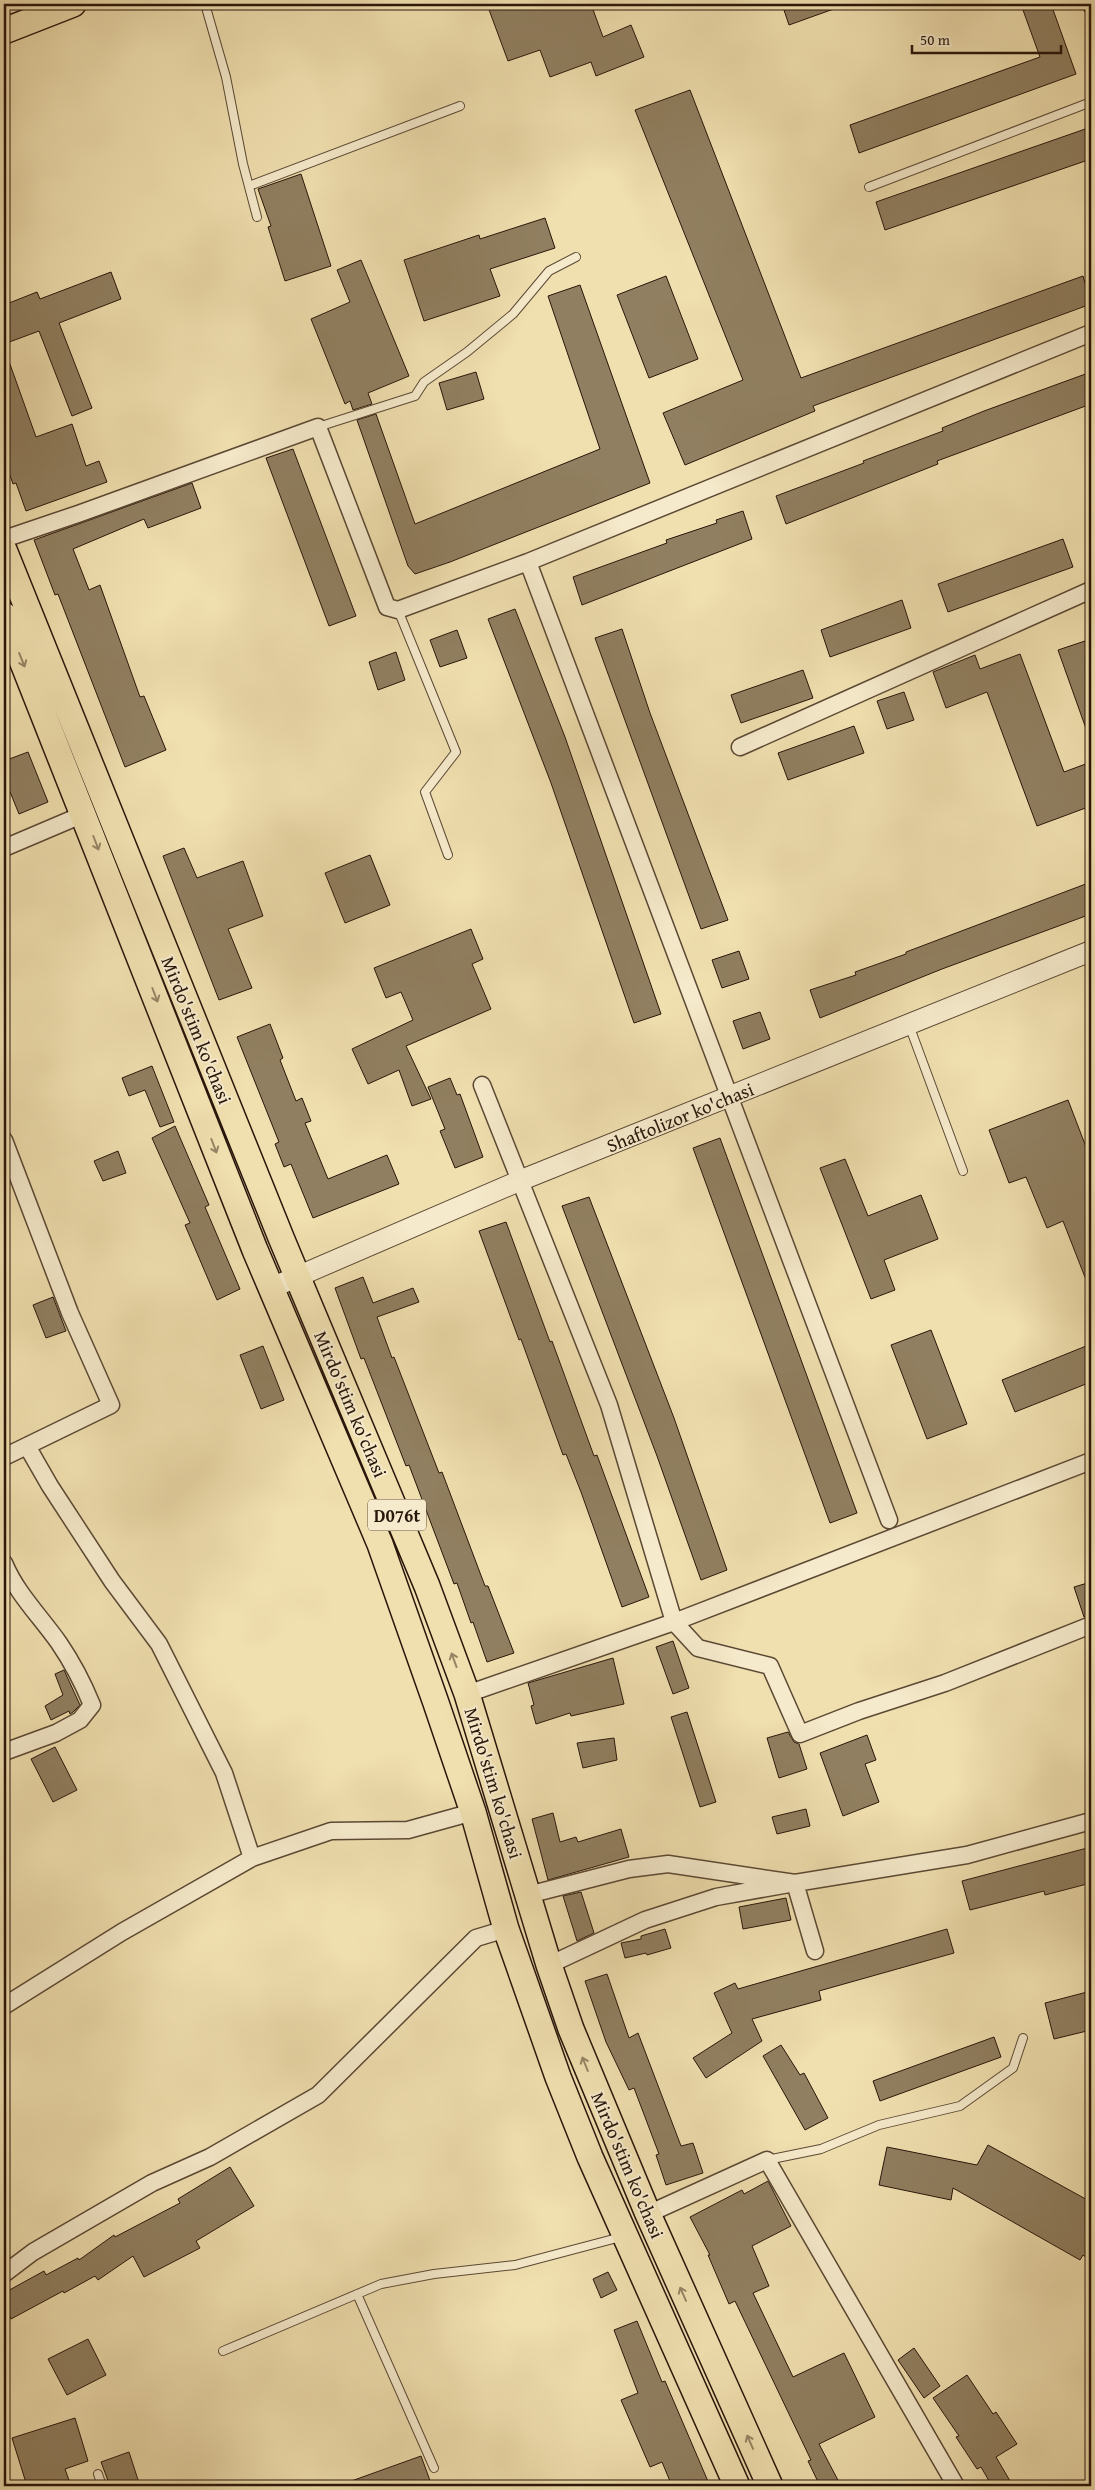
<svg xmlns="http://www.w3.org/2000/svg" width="1095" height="2490" viewBox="0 0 1095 2490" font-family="'Gentium Book Plus',serif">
	<rect width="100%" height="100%" fill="#f0dfaf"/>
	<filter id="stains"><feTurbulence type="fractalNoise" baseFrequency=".004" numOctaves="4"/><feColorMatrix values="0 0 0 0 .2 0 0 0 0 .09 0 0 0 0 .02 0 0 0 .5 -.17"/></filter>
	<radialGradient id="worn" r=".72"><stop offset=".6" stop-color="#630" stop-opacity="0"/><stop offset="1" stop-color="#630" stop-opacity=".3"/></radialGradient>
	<path fill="#907f60" stroke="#29160b" d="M 497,4 L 591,4 L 603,37 L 631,25 L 644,57 L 596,76 L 591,62 L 550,77 L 540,50 L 508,61 L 488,7 Z
		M 782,4 L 842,4 L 842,6 L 789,25 Z
		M 1043,4 L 1051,4 L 1076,74 L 859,153 L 850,125 L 1040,57 L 1023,10 Z
		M 690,90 L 801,378 L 1083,276 L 1091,304 L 813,406 L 815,411 L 685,465 L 663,413 L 743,380 L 635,110 Z
		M 1091,127 L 1091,159 L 885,230 L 876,202 Z
		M 301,174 L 331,266 L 285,281 L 268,227 L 271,226 L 258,189 Z
		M 545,218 L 555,248 L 490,269 L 500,296 L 424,321 L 404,260 L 479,235 L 480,239 Z
		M 361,260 L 409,376 L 368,393 L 372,404 L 353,410 L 350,401 L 345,404 L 311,319 L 350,302 L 337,270 Z
		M 111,272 L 121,299 L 59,323 L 92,408 L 72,416 L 39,331 L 4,344 L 4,305 L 37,292 L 40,299 Z
		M 666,276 L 698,359 L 649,378 L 617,295 Z
		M 580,285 L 650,483 L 450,562 L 415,574 L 408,566 L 357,420 L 376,414 L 415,524 L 600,449 L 548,296 Z
		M 6,353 L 36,437 L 72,424 L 86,466 L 99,461 L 107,482 L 26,511 L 16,483 L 13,484 L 4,458 L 4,354 Z
		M 476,372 L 484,399 L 447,410 L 439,383 Z
		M 1091,372 L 1091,404 L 937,461 L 938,464 L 786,524 L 776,496 L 864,463 L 863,461 L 943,431 L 942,428 L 984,411 Z
		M 293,449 L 356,616 L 329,626 L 266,458 Z
		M 192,483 L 201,508 L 148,528 L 144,519 L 73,549 L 89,590 L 100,585 L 140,697 L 144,696 L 166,750 L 125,767 L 58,594 L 55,595 L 34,540 Z
		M 743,511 L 752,539 L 582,605 L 573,577 L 667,543 L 666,540 L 717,523 L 716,520 Z
		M 1063,539 L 1073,567 L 948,612 L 938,584 Z
		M 902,600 L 911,628 L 830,657 L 821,630 Z
		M 515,609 L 565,737 L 661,1014 L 634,1023 L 551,783 L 488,619 Z
		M 622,629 L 650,713 L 728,920 L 701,929 L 595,638 Z
		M 457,630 L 467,658 L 440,667 L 430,640 Z
		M 1085,641 L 1091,658 L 1091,736 L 1089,737 L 1058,650 Z
		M 396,652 L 405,680 L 378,690 L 369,662 Z
		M 1020,654 L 1064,772 L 1091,762 L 1091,806 L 1037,826 L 987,692 L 946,708 L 933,672 L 975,655 L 980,669 Z
		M 803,670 L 813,698 L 741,723 L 731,695 Z
		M 904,692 L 914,720 L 887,729 L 877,701 Z
		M 854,726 L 864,753 L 788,780 L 778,753 Z
		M 28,752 L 48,802 L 19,814 L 4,777 L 4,761 Z
		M 184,848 L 197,878 L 243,861 L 263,916 L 228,929 L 252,988 L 219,1000 L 163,856 Z
		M 370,855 L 390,905 L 345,923 L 325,873 Z
		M 1091,882 L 1091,914 L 942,969 L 820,1018 L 810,990 L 856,975 L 855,972 L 906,954 L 906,952 Z
		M 471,929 L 483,959 L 472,964 L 491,1009 L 406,1046 L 431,1099 L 412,1106 L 399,1070 L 368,1084 L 352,1049 L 413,1020 L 401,992 L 386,998 L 374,968 Z
		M 739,951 L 749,979 L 722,988 L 712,960 Z
		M 760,1012 L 770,1039 L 743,1049 L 733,1021 Z
		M 270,1024 L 283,1058 L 280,1060 L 296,1101 L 302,1098 L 311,1121 L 305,1123 L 328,1179 L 387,1155 L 399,1184 L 313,1218 L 291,1164 L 284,1167 L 275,1144 L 279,1142 L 237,1037 Z
		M 152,1066 L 174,1122 L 160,1127 L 145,1090 L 129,1096 L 122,1078 Z
		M 450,1078 L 457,1095 L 460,1094 L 483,1157 L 455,1168 L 440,1131 L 445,1129 L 428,1087 Z
		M 1068,1100 L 1091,1160 L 1090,1290 L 1063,1221 L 1047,1228 L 1026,1177 L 1009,1183 L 989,1130 Z
		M 175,1126 L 209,1205 L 205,1207 L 240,1289 L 217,1300 L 185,1225 L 190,1223 L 152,1138 Z
		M 720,1138 L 857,1513 L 830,1523 L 693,1148 Z
		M 118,1151 L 126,1173 L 103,1181 L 94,1161 Z
		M 845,1159 L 868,1216 L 921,1195 L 938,1239 L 884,1260 L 895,1290 L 871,1299 L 820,1168 Z
		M 589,1197 L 674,1418 L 727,1570 L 701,1580 L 657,1456 L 562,1206 Z
		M 506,1222 L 550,1342 L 552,1341 L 594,1456 L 597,1455 L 649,1597 L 622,1607 L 581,1492 L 566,1454 L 563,1455 L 521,1339 L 519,1340 L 479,1231 Z
		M 363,1277 L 373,1303 L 413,1288 L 419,1302 L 377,1317 L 392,1358 L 394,1357 L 439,1473 L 442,1472 L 485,1586 L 488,1586 L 514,1653 L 487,1662 L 473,1622 L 471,1623 L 457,1583 L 454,1584 L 409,1465 L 406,1466 L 364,1358 L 361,1359 L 335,1288 Z
		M 53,1297 L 66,1331 L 46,1338 L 33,1305 Z
		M 931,1330 L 967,1424 L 927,1439 L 891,1345 Z
		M 1091,1344 L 1091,1382 L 1015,1412 L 1002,1380 Z
		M 263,1346 L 284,1400 L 261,1409 L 240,1355 Z
		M 1091,1582 L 1091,1615 L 1084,1617 L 1074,1587 Z
		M 673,1641 L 689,1688 L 673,1694 L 656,1647 Z
		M 613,1658 L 624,1704 L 571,1716 L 570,1713 L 536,1724 L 531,1706 L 534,1705 L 528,1683 Z
		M 64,1670 L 80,1705 L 73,1712 L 70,1714 L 69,1711 L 51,1720 L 45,1706 L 63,1695 L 55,1674 Z
		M 687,1712 L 716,1802 L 700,1807 L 671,1717 Z
		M 788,1732 L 794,1742 L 799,1744 L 807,1769 L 779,1778 L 767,1738 Z
		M 867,1735 L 876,1760 L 865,1764 L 879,1802 L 843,1816 L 820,1753 Z
		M 614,1738 L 617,1760 L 583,1768 L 577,1743 Z
		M 55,1747 L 77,1790 L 53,1802 L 31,1759 Z
		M 806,1809 L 810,1826 L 777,1834 L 772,1817 Z
		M 553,1813 L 560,1842 L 576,1837 L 578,1842 L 621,1829 L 629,1857 L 548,1880 L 532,1819 Z
		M 1091,1847 L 1091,1883 L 1045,1895 L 1044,1891 L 970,1910 L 962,1881 Z
		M 581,1892 L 594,1933 L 577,1941 L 563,1896 Z
		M 786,1898 L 791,1920 L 743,1929 L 739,1907 Z
		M 665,1929 L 671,1948 L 647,1955 L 646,1953 L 625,1958 L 621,1943 L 641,1939 L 641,1936 Z
		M 947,1929 L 954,1953 L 819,1991 L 821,2000 L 752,2019 L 762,2041 L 706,2078 L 693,2058 L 732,2033 L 714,1993 L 735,1983 L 738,1989 Z
		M 607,1974 L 629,2038 L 638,2033 L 681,2146 L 693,2143 L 703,2173 L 666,2185 L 656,2155 L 659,2154 L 634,2088 L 629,2090 L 606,2042 L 585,1981 Z
		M 1091,1991 L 1091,2030 L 1054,2039 L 1045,2003 Z
		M 994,2037 L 1001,2057 L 880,2101 L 873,2081 Z
		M 781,2045 L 800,2075 L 804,2073 L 828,2118 L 805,2130 L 763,2056 Z
		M 988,2145 L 1091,2202 L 1091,2261 L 1083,2255 L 1080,2260 L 953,2188 L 951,2200 L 879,2185 L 887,2147 L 977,2165 Z
		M 230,2167 L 254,2206 L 196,2241 L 200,2248 L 144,2277 L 133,2256 L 98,2280 L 95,2276 L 64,2293 L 63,2291 L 11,2319 L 4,2305 L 4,2293 L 44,2271 L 46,2275 L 78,2258 L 79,2260 L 114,2235 L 115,2237 L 180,2203 L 178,2199 Z
		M 768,2181 L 791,2226 L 752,2246 L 769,2286 L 753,2293 L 793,2377 L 844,2353 L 875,2417 L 819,2444 L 841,2486 L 820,2486 L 808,2461 L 811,2460 L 735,2301 L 729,2304 L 708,2255 L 710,2255 L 690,2217 L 742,2190 L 744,2194 Z
		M 608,2272 L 617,2290 L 601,2298 L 593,2279 Z
		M 637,2321 L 662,2382 L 665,2381 L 710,2486 L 672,2486 L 662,2462 L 650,2467 L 621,2400 L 638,2393 L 614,2330 Z
		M 88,2339 L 106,2375 L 67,2395 L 48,2359 Z
		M 914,2348 L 940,2386 L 924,2398 L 898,2360 Z
		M 967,2375 L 993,2414 L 996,2412 L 1017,2444 L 996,2457 L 1013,2486 L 992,2486 L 981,2467 L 977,2469 L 956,2437 L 959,2436 L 933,2398 Z
		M 75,2418 L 88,2461 L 65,2469 L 71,2486 L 27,2486 L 12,2438 Z
		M 129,2452 L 140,2486 L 110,2486 L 101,2462 Z
		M 421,2456 L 432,2486 L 343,2486 L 343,2484 Z"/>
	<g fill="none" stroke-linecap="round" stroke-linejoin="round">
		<defs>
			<path id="service" d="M 205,4 L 226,77 L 243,164 L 257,217
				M 249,186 L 460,106
				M 869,187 L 1091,102
				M 318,427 L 415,396 L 424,382 L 467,352 L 513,314 L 549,271 L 576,257
				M 398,610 L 456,752 L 425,792 L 448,855
				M 909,1025 L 963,1171
				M 767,2160 L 821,2149 L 879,2125 L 960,2106 L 1013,2068 L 1023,2038
				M 357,2294 L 434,2468
				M 223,2351 L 381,2284 L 434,2274 L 515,2265 L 621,2237
				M 98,2474 L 102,2486"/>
			<path id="minor" d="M 1091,4 L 1091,5
				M 4,539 L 78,514 L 318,427 L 387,607 L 398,610 L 528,562 L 1091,333
				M 528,562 L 889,1520
				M 740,747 L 1091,590
				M 4,848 L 84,814
				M 482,1085 L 609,1405 L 674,1622 L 698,1648 L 770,1666 L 800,1734 L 859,1711 L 945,1683 L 1091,1625
				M 4,1140 L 70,1313 L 111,1405 L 4,1457
				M 27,1446 L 50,1486 L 112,1581 L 159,1644 L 224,1773 L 252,1858
				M 4,1563 C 17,1594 40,1616 59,1643 C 72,1662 83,1683 92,1705 L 80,1720 L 56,1733 L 4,1752
				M 467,1694 L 674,1622 L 1091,1461
				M 528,1895 L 629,1869 L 668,1864 L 795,1883 L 967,1855 L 1091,1821
				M 549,1965 L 645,1920 L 716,1897 L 795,1883 L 815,1951
				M 4,2006 L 122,1932 L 252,1858 L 331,1831 L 408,1830 L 473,1812
				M 648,2214 L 767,2160 L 956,2486
				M 4,2274 L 33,2252 L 152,2183 L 210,2157 L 318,2095 L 476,1938 L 506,1929"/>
			<path id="tertiary" d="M 271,1288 L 519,1181 L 1091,951"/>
			<path id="primary" d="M 4,31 L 73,4
				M 4,550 L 282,1240 L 427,1586 L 467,1694 L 549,1965 L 571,2029 L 648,2214 L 770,2486
				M 4,615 L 255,1250 L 380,1544 L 436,1703 L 473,1812 L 506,1929 L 558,2077 L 590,2157 L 737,2486"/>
		</defs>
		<use href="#service" stroke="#5b4834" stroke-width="10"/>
		<use href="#minor" stroke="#5b4834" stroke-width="19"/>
		<use href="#tertiary" stroke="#5b4834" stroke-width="22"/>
		<use href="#primary" stroke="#29160b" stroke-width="28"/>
		<use href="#service" stroke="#f5eacb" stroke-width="8"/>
		<use href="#minor" stroke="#f5eacb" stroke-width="16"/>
		<use href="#tertiary" stroke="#f5eacb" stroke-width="20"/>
		<use href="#primary" stroke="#f0dfaf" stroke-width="25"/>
	</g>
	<defs><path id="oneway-shaft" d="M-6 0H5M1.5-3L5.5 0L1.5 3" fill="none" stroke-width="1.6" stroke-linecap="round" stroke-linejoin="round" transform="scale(1.25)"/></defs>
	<g stroke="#968565">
		<use href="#oneway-shaft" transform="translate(22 660) rotate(68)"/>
		<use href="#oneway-shaft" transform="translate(96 843) rotate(69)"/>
		<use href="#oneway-shaft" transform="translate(155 995) rotate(69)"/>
		<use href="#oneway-shaft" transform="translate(214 1146) rotate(69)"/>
		<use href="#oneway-shaft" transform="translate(454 1660) rotate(-110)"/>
		<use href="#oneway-shaft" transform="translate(585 2064) rotate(-112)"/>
		<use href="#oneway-shaft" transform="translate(683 2294) rotate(-114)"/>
		<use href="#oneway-shaft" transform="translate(750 2442) rotate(-114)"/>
	</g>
	<g text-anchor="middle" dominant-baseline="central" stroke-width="4" stroke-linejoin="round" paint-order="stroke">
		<rect fill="#f5eacb" stroke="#665645" stroke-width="1" x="368" y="1499.5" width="58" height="31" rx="4"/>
		<g font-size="18" font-weight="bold" fill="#29160b">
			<text x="397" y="1515">D076t</text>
		</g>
		<g font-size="19" fill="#29160b" stroke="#f5eacb">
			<text transform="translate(197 1030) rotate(68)">Mirdo'stim ko'chasi</text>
			<text transform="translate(680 1117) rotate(-22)">Shaftolizor ko'chasi</text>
			<text transform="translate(351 1404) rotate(67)">Mirdo'stim ko'chasi</text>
			<text transform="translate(494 1783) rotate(73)">Mirdo'stim ko'chasi</text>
			<text transform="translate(628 2165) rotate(67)">Mirdo'stim ko'chasi</text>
		</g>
	</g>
	<rect width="1095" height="2490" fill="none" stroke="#f0dfaf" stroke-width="20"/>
	<rect x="5" y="5" width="1085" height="2480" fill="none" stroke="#29160b" stroke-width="2.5"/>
	<rect x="10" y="10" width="1075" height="2470" fill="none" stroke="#29160b"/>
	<path d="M912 45v8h149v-8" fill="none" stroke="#29160b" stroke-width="2.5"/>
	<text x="920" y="45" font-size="15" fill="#29160b" stroke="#f5eacb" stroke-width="4" paint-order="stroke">50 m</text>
	<rect width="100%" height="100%" filter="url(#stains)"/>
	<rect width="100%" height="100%" fill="url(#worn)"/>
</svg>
